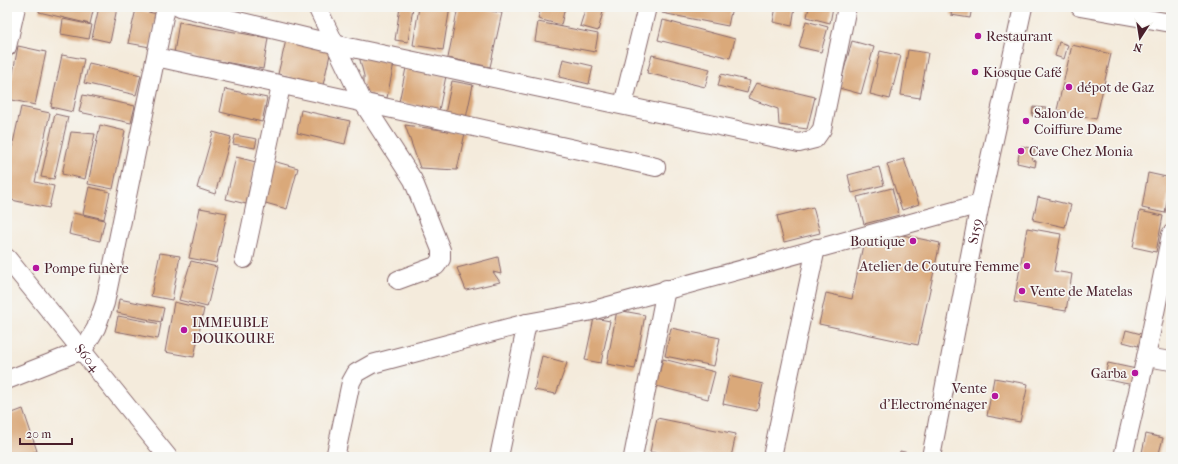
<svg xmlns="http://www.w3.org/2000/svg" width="1178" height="464" viewBox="0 0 1178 464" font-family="'IM FELL French Canon',serif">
	<rect width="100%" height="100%" fill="#f6f6f2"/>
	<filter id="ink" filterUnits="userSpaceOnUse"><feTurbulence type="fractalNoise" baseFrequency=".025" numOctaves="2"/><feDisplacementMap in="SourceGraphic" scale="8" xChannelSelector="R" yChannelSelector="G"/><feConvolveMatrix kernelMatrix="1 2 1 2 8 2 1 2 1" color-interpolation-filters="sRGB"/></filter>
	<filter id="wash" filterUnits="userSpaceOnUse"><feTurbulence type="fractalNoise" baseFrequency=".012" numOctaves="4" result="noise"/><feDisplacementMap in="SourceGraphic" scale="16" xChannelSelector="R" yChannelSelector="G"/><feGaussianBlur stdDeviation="0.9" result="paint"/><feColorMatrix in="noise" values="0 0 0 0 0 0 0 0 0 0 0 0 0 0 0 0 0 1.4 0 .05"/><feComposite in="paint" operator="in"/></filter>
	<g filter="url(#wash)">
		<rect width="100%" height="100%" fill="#f4ebdc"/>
		<g id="blocks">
			<path fill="#daa97a" d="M 40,7 L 94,7 L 90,24 L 39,12 Z
				M 99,7 L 117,8 L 110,42 L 92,38 Z
				M 400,7 L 413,7 L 408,42 L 395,40 Z
				M 419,7 L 450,7 L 443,50 L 413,45 Z
				M 458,7 L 472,7 L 502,13 L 490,67 L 448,58 Z
				M 493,7 L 511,7 L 510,11 Z
				M 541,7 L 565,7 L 561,25 L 538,19 Z
				M 586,7 L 604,8 L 598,31 L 580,26 Z
				M 663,7 L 732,7 L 728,26 L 662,13 Z
				M 776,7 L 795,7 L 792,26 L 773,22 Z
				M 809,7 L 833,7 L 830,23 L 807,17 Z
				M 952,7 L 972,7 L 970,18 L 951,15 Z
				M 136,9 L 157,14 L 150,47 L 128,43 Z
				M 63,19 L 92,25 L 89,39 L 61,34 Z
				M 663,20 L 735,39 L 730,58 L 658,40 Z
				M 806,21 L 828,27 L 821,52 L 799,47 Z
				M 179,22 L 268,38 L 263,69 L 174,53 Z
				M 538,22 L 598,34 L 595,52 L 535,41 Z
				M 286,40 L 331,50 L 323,85 L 278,74 Z
				M 852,41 L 874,47 L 861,94 L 839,88 Z
				M 1059,42 L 1068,45 L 1064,59 L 1055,56 Z
				M 1072,45 L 1111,54 L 1096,119 L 1057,110 Z
				M 18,46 L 46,52 L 35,105 L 8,99 Z
				M 908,50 L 928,53 L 920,98 L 901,95 Z
				M 880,51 L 901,56 L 890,99 L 870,94 Z
				M 62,55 L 84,59 L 73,112 L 51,107 Z
				M 652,55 L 710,69 L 705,87 L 647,73 Z
				M 359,56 L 394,63 L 387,98 L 364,93 L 364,76 Z
				M 563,59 L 593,66 L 589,84 L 559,77 Z
				M 89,63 L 141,75 L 136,95 L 84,83 Z
				M 406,68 L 446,76 L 439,110 L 399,102 Z
				M 721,74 L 750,81 L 747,93 L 718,86 Z
				M 452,81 L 473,85 L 466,118 L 445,114 Z
				M 756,83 L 815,97 L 807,129 L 779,125 L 778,109 L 748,98 Z
				M 225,89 L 267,98 L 262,122 L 220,112 Z
				M 83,95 L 135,106 L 131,123 L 79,112 Z
				M 21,107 L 50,113 L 35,182 L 54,186 L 49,208 L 7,199 L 7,170 Z
				M 1033,107 L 1046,108 L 1045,117 L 1032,116 Z
				M 301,110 L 350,121 L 345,144 L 297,133 Z
				M 55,114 L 68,117 L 54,179 L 41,177 Z
				M 100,125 L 125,131 L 113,189 L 88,184 Z
				M 405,125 L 465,133 L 457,170 L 420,168 Z
				M 71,132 L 95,134 L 85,179 L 62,174 Z
				M 213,132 L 231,137 L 215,194 L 197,188 Z
				M 235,135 L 257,139 L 255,148 L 233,144 Z
				M 1021,146 L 1035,149 L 1032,160 L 1036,161 L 1035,167 L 1017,163 Z
				M 236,157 L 256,162 L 246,204 L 226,199 Z
				M 904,159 L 919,204 L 902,210 L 887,164 Z
				M 273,161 L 298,168 L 287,209 L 262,202 Z
				M 879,167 L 884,185 L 852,193 L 848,175 Z
				M 1148,173 L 1171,178 L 1165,213 L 1142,208 Z
				M 89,187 L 110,192 L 104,219 L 83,214 Z
				M 892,188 L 899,215 L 864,224 L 857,197 Z
				M 1038,197 L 1071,205 L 1065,227 L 1033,220 Z
				M 813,207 L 820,233 L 784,242 L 777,216 Z
				M 200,208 L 227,213 L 216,263 L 189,258 Z
				M 1140,211 L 1163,216 L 1156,252 L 1133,247 Z
				M 73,213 L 105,220 L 100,241 L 69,234 Z
				M 1027,228 L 1061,234 L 1054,271 L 1072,274 L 1066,311 L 1014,302 Z
				M 893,233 L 940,243 L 918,345 L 819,324 L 826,293 L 852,299 L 864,240 L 891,245 Z
				M 160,253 L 180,256 L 172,300 L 151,296 Z
				M 498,257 L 501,274 L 493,272 L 500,282 L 466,290 L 457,268 Z
				M 191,261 L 217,267 L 207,307 L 179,300 Z
				M 119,299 L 164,308 L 161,322 L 117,313 Z
				M 174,302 L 204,309 L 194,357 L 165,352 Z
				M 617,310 L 645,315 L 635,369 L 607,364 Z
				M 118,316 L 161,324 L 158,339 L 115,331 Z
				M 594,318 L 610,321 L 601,363 L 585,360 Z
				M 671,328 L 720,338 L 714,366 L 665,356 Z
				M 1126,330 L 1145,335 L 1142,347 L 1123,342 Z
				M 542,356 L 567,363 L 556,394 L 534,390 Z
				M 663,359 L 715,372 L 708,399 L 656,386 Z
				M 1108,363 L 1141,370 L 1138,386 L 1104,379 Z
				M 729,376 L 763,384 L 757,411 L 723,404 Z
				M 994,378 L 1028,384 L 1020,422 L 987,416 Z
				M 23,409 L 37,451 L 20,457 L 7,457 L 7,415 Z
				M 657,418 L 736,434 L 731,457 L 676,457 L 650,452 Z
				M 1146,434 L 1163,438 L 1158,457 L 1141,457 Z
				M 900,451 L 909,453 L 908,457 L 899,457 Z"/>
		</g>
	</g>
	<g filter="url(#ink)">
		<use href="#blocks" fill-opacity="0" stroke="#866669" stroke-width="1"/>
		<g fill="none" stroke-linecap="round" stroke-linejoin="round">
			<defs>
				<g id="minor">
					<path d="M 180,7 L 334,44 L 799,143 L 815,139 L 822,129 L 847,7"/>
					<path d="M 317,7 L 364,104 L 413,180 L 441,250 L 441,259 L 436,266 L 398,280"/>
					<path d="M 1080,7 L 1171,23"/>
					<path d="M 7,47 L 16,7"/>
					<path d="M 156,57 L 656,167"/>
					<path d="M 623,105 L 647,7"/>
					<path id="s1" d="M 7,258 L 168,457"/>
					<path d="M 244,259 L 281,86"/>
					<path d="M 1146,357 L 1171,361"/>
					<path d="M 7,380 L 83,350 L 96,328 L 105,303 L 166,7"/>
					<path d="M 337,457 L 336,453 L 351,382 L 356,373 L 372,364 L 527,323 L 587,312 L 980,204"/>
					<path d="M 499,457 L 527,323"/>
					<path d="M 633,457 L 666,289"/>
					<path d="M 772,457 L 816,248"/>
					<path id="s2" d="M 931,457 L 980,204 L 1023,7"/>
					<path d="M 1123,457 L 1146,357 L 1171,234"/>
				</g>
			</defs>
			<use href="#minor" stroke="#866669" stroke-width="20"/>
			<use href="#minor" stroke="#fff" stroke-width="18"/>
		</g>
	</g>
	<g fill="#b5179e" stroke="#f6f6f2" stroke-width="1.5">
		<circle cx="978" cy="36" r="4"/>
		<circle cx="975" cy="72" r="4"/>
		<circle cx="1069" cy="87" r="4"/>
		<circle cx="1026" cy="121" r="4"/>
		<circle cx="1021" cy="151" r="4"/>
		<circle cx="913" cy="241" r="4"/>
		<circle cx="1027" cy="266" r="4"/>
		<circle cx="36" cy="268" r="4"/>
		<circle cx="1022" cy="291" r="4"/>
		<circle cx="184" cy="330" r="4"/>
		<circle cx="1135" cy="373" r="4"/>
		<circle cx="995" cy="396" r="4"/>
	</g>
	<g text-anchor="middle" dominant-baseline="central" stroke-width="3.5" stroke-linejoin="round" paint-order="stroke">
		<g font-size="14" fill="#4a1f2b" stroke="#f6f6f2" text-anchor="start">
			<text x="986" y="36">Restaurant</text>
			<text x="983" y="72">Kiosque Café</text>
			<text x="1077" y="87">dépot de Gaz</text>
			<text x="1034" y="113">Salon de<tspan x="1034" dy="16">Coiffure Dame</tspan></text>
			<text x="1029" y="151">Cave Chez Monia</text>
			<text x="905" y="241" text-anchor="end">Boutique</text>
			<text x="1019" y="266" text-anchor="end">Atelier de Couture Femme</text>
			<text x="44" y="268">Pompe funère</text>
			<text x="1030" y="291">Vente de Matelas</text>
			<text x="192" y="322">IMMEUBLE<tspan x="192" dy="16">DOUKOURE</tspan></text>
			<text x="1127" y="373" text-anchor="end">Garba</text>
			<text x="987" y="388" text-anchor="end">Vente<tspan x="987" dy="16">d'Electroménager</tspan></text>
		</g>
		<g font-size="14" fill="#4a1f2b" stroke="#f6f6f2">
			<text stroke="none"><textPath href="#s2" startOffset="230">S159</textPath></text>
			<text stroke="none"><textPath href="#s1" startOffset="128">S604</textPath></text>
		</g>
	</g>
	<rect width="1178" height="464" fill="none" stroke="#f6f6f2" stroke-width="24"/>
	<g transform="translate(1140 38) rotate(192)" stroke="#f6f6f2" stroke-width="3" paint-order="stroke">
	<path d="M0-3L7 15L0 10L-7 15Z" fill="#4a1f2b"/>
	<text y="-6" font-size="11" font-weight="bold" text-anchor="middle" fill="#4a1f2b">N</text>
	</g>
	<path d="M20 438v6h52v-6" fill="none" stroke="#4a1f2b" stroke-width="2"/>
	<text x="26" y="438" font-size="12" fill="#4a1f2b" stroke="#f6f6f2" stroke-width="3" paint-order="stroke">20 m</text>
</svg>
